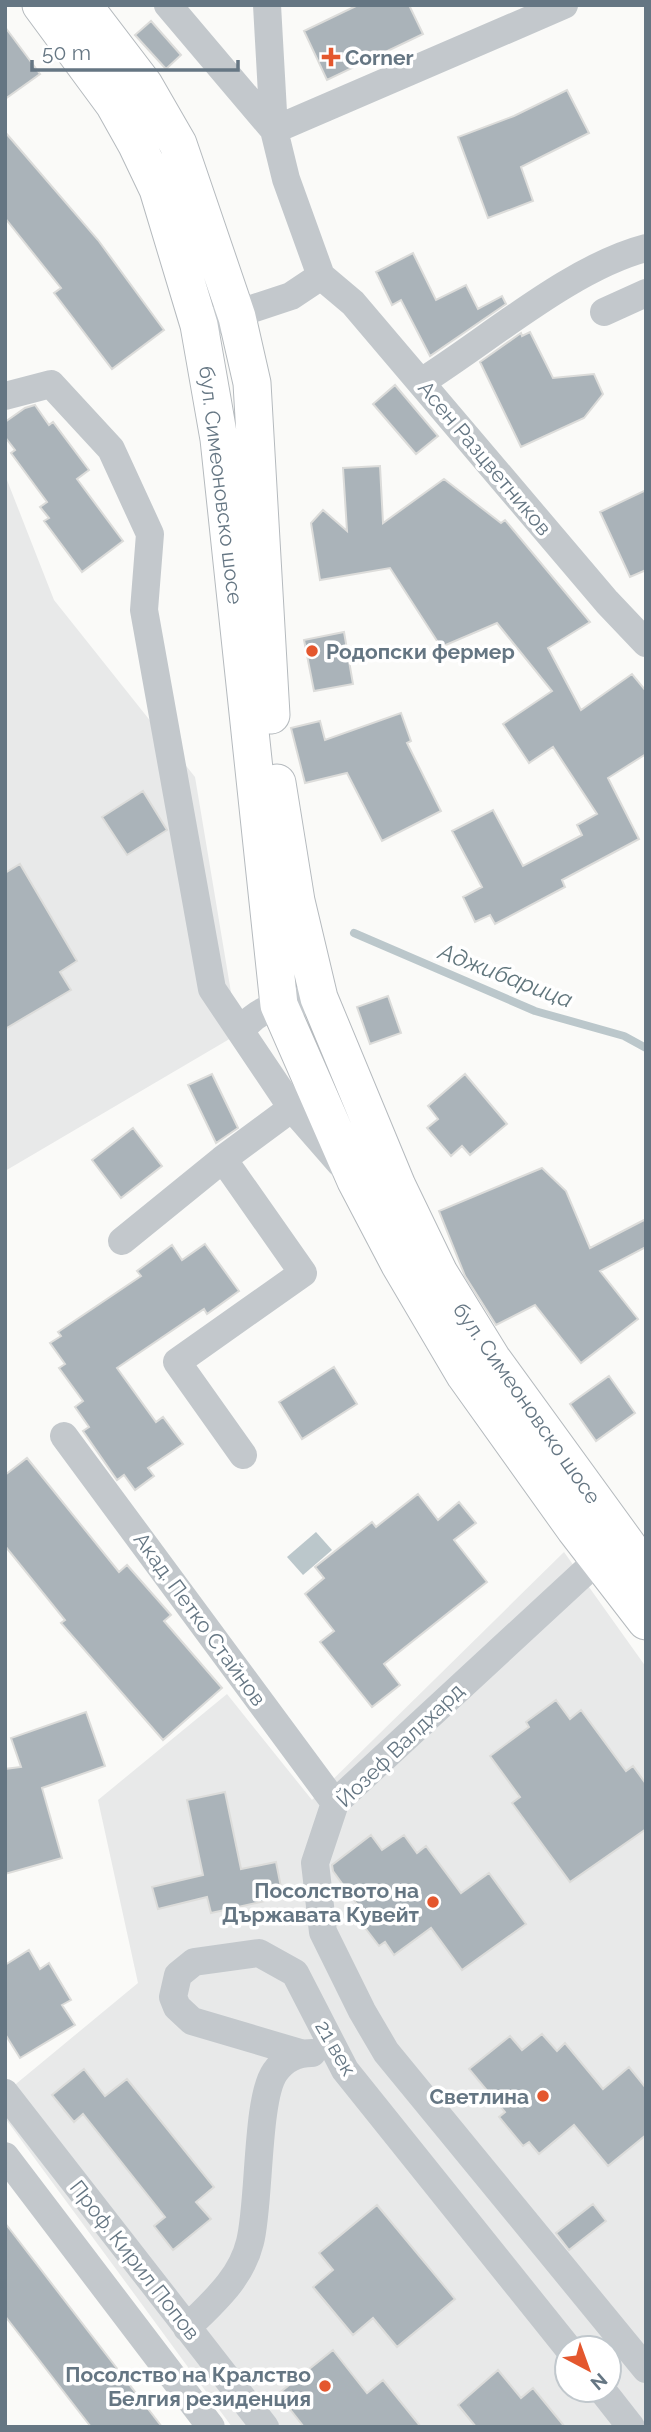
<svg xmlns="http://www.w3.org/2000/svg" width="651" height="2432" viewBox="0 0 651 2432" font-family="Raleway,sans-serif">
	<rect width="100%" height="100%" fill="#fafaf8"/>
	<path fill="#e8e9e9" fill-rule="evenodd" d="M 5,475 L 54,600 L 195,777 L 238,1034 L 5,1171 Z
		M 564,1552 L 646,1667 L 646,2427 L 232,2427 L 5,2118 L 5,2093 L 138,1983 L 98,1800 L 227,1694 L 312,1800 ZM 567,2348 L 609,2348 L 609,2390 L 567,2390 Z"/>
	<path fill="#bbc7cb" d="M 316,1532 L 332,1550 L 303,1575 L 287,1557 Z"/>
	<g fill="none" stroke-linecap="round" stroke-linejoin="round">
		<path stroke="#bbc7cb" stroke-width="8" d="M 354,933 L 535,1011 L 624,1036 L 646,1048"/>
	</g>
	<path fill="#aab3b9" stroke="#dcdcda" stroke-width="2" d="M 358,5 L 409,5 L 423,34 L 327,80 L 304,31 Z
		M 151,21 L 181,55 L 166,69 L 135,35 Z
		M 5,27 L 40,74 L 5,99 Z
		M 567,90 L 589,133 L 521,167 L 533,201 L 488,218 L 458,137 L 514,116 Z
		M 5,132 L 98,240 L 164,330 L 112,369 L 54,293 L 61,288 L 5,218 Z
		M 413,253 L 436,300 L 466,285 L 478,309 L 502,296 L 506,304 L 430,356 L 401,300 L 392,305 L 376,272 Z
		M 530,332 L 553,378 L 594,374 L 603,394 L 584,418 L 521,447 L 480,362 L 521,333 L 522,336 Z
		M 395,385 L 438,436 L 416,454 L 373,404 Z
		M 35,405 L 49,425 L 53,422 L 89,470 L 77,479 L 123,541 L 82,572 L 44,521 L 49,518 L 40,507 L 47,502 L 11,453 L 15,450 L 5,437 L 5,422 L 25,408 Z
		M 380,466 L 383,523 L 444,479 L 501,523 L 505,520 L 590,622 L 548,648 L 581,710 L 632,674 L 646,691 L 646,754 L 608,778 L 639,839 L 562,880 L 565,887 L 495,924 L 490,915 L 475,922 L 463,897 L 482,887 L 452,831 L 493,810 L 523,866 L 582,835 L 577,825 L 597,814 L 553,747 L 529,763 L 503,724 L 552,691 L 497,623 L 441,647 L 390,568 L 320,580 L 311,523 L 323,510 L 347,531 L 343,468 Z
		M 646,490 L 646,570 L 630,577 L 600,512 Z
		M 344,632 L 353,684 L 314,691 L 304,640 Z
		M 401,713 L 411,741 L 407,743 L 441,811 L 382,841 L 347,773 L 305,783 L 291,728 L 320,721 L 325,740 Z
		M 143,791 L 167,830 L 127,855 L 102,817 Z
		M 20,864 L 77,961 L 60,972 L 71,990 L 5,1029 L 5,873 Z
		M 388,996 L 401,1033 L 370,1044 L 357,1007 Z
		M 212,1074 L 238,1128 L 216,1143 L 188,1085 Z
		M 465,1074 L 507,1124 L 470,1155 L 462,1146 L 451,1156 L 427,1128 L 438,1119 L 428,1106 Z
		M 133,1128 L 162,1166 L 121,1198 L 92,1160 Z
		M 542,1168 L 566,1191 L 590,1248 L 646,1219 L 646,1247 L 600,1271 L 638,1319 L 581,1363 L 535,1305 L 496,1325 L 465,1276 L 439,1211 Z
		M 205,1244 L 239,1291 L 207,1314 L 204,1309 L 117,1368 L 156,1422 L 163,1417 L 183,1444 L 148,1468 L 154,1476 L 135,1490 L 124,1475 L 117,1480 L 83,1431 L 89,1427 L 75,1407 L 83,1401 L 59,1368 L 65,1364 L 50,1343 L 61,1336 L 58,1332 L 141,1276 L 137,1271 L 172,1245 L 182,1260 Z
		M 334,1367 L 357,1404 L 302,1439 L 279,1402 Z
		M 609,1376 L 635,1413 L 596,1441 L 570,1404 Z
		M 27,1458 L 119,1572 L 127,1565 L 171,1615 L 164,1621 L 222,1688 L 163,1740 L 61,1623 L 65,1620 L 5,1546 L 5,1475 Z
		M 418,1494 L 438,1520 L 459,1502 L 476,1523 L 454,1540 L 487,1582 L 384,1664 L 400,1685 L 372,1707 L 320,1642 L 334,1631 L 305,1594 L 324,1578 L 315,1567 L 372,1522 L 376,1527 Z
		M 556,1700 L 570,1719 L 581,1710 L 626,1771 L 633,1766 L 646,1784 L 646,1829 L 570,1882 L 512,1803 L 520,1797 L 490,1756 L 529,1727 L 526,1722 Z
		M 86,1712 L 105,1766 L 42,1788 L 62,1858 L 5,1874 L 5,1769 L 21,1767 L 11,1738 Z
		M 225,1792 L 241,1869 L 276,1862 L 283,1897 L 211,1913 L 207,1897 L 158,1909 L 152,1887 L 203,1875 L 187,1800 Z
		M 371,1835 L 382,1850 L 404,1835 L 417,1853 L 426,1846 L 461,1893 L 489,1873 L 526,1924 L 462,1970 L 431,1928 L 394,1955 L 385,1942 L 379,1946 L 356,1916 L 362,1911 L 333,1871 L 332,1865 Z
		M 29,1950 L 40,1969 L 49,1963 L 71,2000 L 62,2005 L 75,2025 L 20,2058 L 5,2034 L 5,1965 Z
		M 542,2034 L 557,2051 L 565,2043 L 603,2089 L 629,2067 L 646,2088 L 646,2135 L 608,2166 L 574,2125 L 539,2154 L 529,2142 L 523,2146 L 499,2117 L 505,2112 L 469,2069 L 510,2036 L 522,2050 Z
		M 84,2069 L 105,2096 L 127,2079 L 214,2187 L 196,2202 L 211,2219 L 173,2250 L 154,2226 L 165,2217 L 83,2114 L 74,2122 L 52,2095 Z
		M 593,2204 L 606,2221 L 569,2250 L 556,2233 Z
		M 377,2205 L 455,2299 L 397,2347 L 373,2318 L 353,2335 L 313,2287 L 333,2270 L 319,2253 Z
		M 5,2223 L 162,2427 L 91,2427 L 5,2316 Z
		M 333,2350 L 367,2393 L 383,2380 L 421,2427 L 304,2427 L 278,2394 Z
		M 498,2370 L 521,2398 L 533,2388 L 565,2427 L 476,2427 L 458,2405 Z"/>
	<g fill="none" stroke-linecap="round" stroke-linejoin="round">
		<defs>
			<path id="major" d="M 41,5 L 114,104 L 137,145 L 158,189 L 199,325 L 219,439 L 279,1005 L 356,1181 L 399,1263 L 465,1375 L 575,1529 L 646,1621
				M 83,5 L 144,85 L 178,144 L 237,317 L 252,383 L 271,715
				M 277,783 L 296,901 L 319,998 L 397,1186 L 439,1273 L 492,1359 L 646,1571"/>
		</defs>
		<use href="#major" stroke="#b5babe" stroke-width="39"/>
		<path stroke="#c3c8cc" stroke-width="28" d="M 168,5 L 274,130
			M 267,5 L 274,130 L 286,179 L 321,276 L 353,303 L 607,602 L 646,643
			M 274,130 L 564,5
			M 604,312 L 646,293
			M 218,320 L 291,296 L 321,276
			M 421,382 C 488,340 572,267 646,248
			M 5,396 L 51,384 L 111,449 L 150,534 L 144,610 L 212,989 L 292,1108 L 340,1163
			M 242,1030 C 260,1004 290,1003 319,998
			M 223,1159 L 303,1273 L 177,1362 L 243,1455
			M 122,1241 L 223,1159 L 292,1108
			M 64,1436 L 335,1803
			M 614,1545 L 335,1803 L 315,1863 L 323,1932 L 362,2011 L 386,2052 L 646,2369
			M 300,2053 L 192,2021 L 177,2007 L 173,1997 L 178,1975 L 194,1962 L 259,1953 L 295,1973 L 345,2070 L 568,2348
			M 5,2093 L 265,2427
			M 5,2156 L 211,2427
			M 187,2328 C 213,2302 241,2279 250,2242 C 260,2204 256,2099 275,2072 C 284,2059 297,2053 312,2053
			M 602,2390 L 631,2427"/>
		<use href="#major" stroke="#fff" stroke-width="37"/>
	</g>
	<g fill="#e4572e" stroke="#fff" stroke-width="2.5">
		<path d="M327.5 46.5h7v7h7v7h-7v7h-7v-7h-7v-7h7z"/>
		<circle cx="312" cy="651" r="7"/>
		<circle cx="433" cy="1902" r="7"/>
		<circle cx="543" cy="2096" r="7"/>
		<circle cx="325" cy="2386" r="7"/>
	</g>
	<g text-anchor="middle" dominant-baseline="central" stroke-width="7" stroke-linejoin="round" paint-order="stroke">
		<g font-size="21" font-weight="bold" fill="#657683" stroke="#fff" text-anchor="end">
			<text x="345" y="57" text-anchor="start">Corner</text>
			<text x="326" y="651" text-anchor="start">Родопски фермер</text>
			<text x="419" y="1890">Посолството на<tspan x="419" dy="24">Държавата Кувейт</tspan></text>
			<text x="529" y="2096">Светлина</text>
			<text x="311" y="2374">Посолство на Кралство<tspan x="311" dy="24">Белгия резиденция</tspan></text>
		</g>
		<g font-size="21" fill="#657683" stroke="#fff">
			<text transform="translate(485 458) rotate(50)">Асен Разцветников</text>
			<text transform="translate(221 485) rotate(83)">бул. Симеоновско шосе</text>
			<text transform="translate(527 1403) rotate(55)">бул. Симеоновско шосе</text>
			<text transform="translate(200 1619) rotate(54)">Акад. Петко Стайнов</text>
			<text transform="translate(400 1745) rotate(-44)">Йозеф Валдхард</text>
			<text transform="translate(336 2048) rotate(60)">21 век</text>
			<text transform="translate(135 2260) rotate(52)">Проф. Кирил Попов</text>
		</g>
		<g font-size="23" font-style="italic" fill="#60757c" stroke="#fff">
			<text transform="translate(506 975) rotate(21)">Аджибарица</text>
		</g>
	</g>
	<rect width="651" height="2432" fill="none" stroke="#657683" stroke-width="14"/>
	<g transform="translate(588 2369) rotate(139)"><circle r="33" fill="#ffffff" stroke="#c1c8cd" stroke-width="2"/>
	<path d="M0-5L12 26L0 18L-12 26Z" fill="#e4572e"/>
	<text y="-10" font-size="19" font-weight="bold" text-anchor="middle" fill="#657683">N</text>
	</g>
	<path d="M32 60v10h206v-10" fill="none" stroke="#657683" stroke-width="3.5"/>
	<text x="42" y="60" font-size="21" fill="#657683" stroke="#ffffff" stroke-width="5" paint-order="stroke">50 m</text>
</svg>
